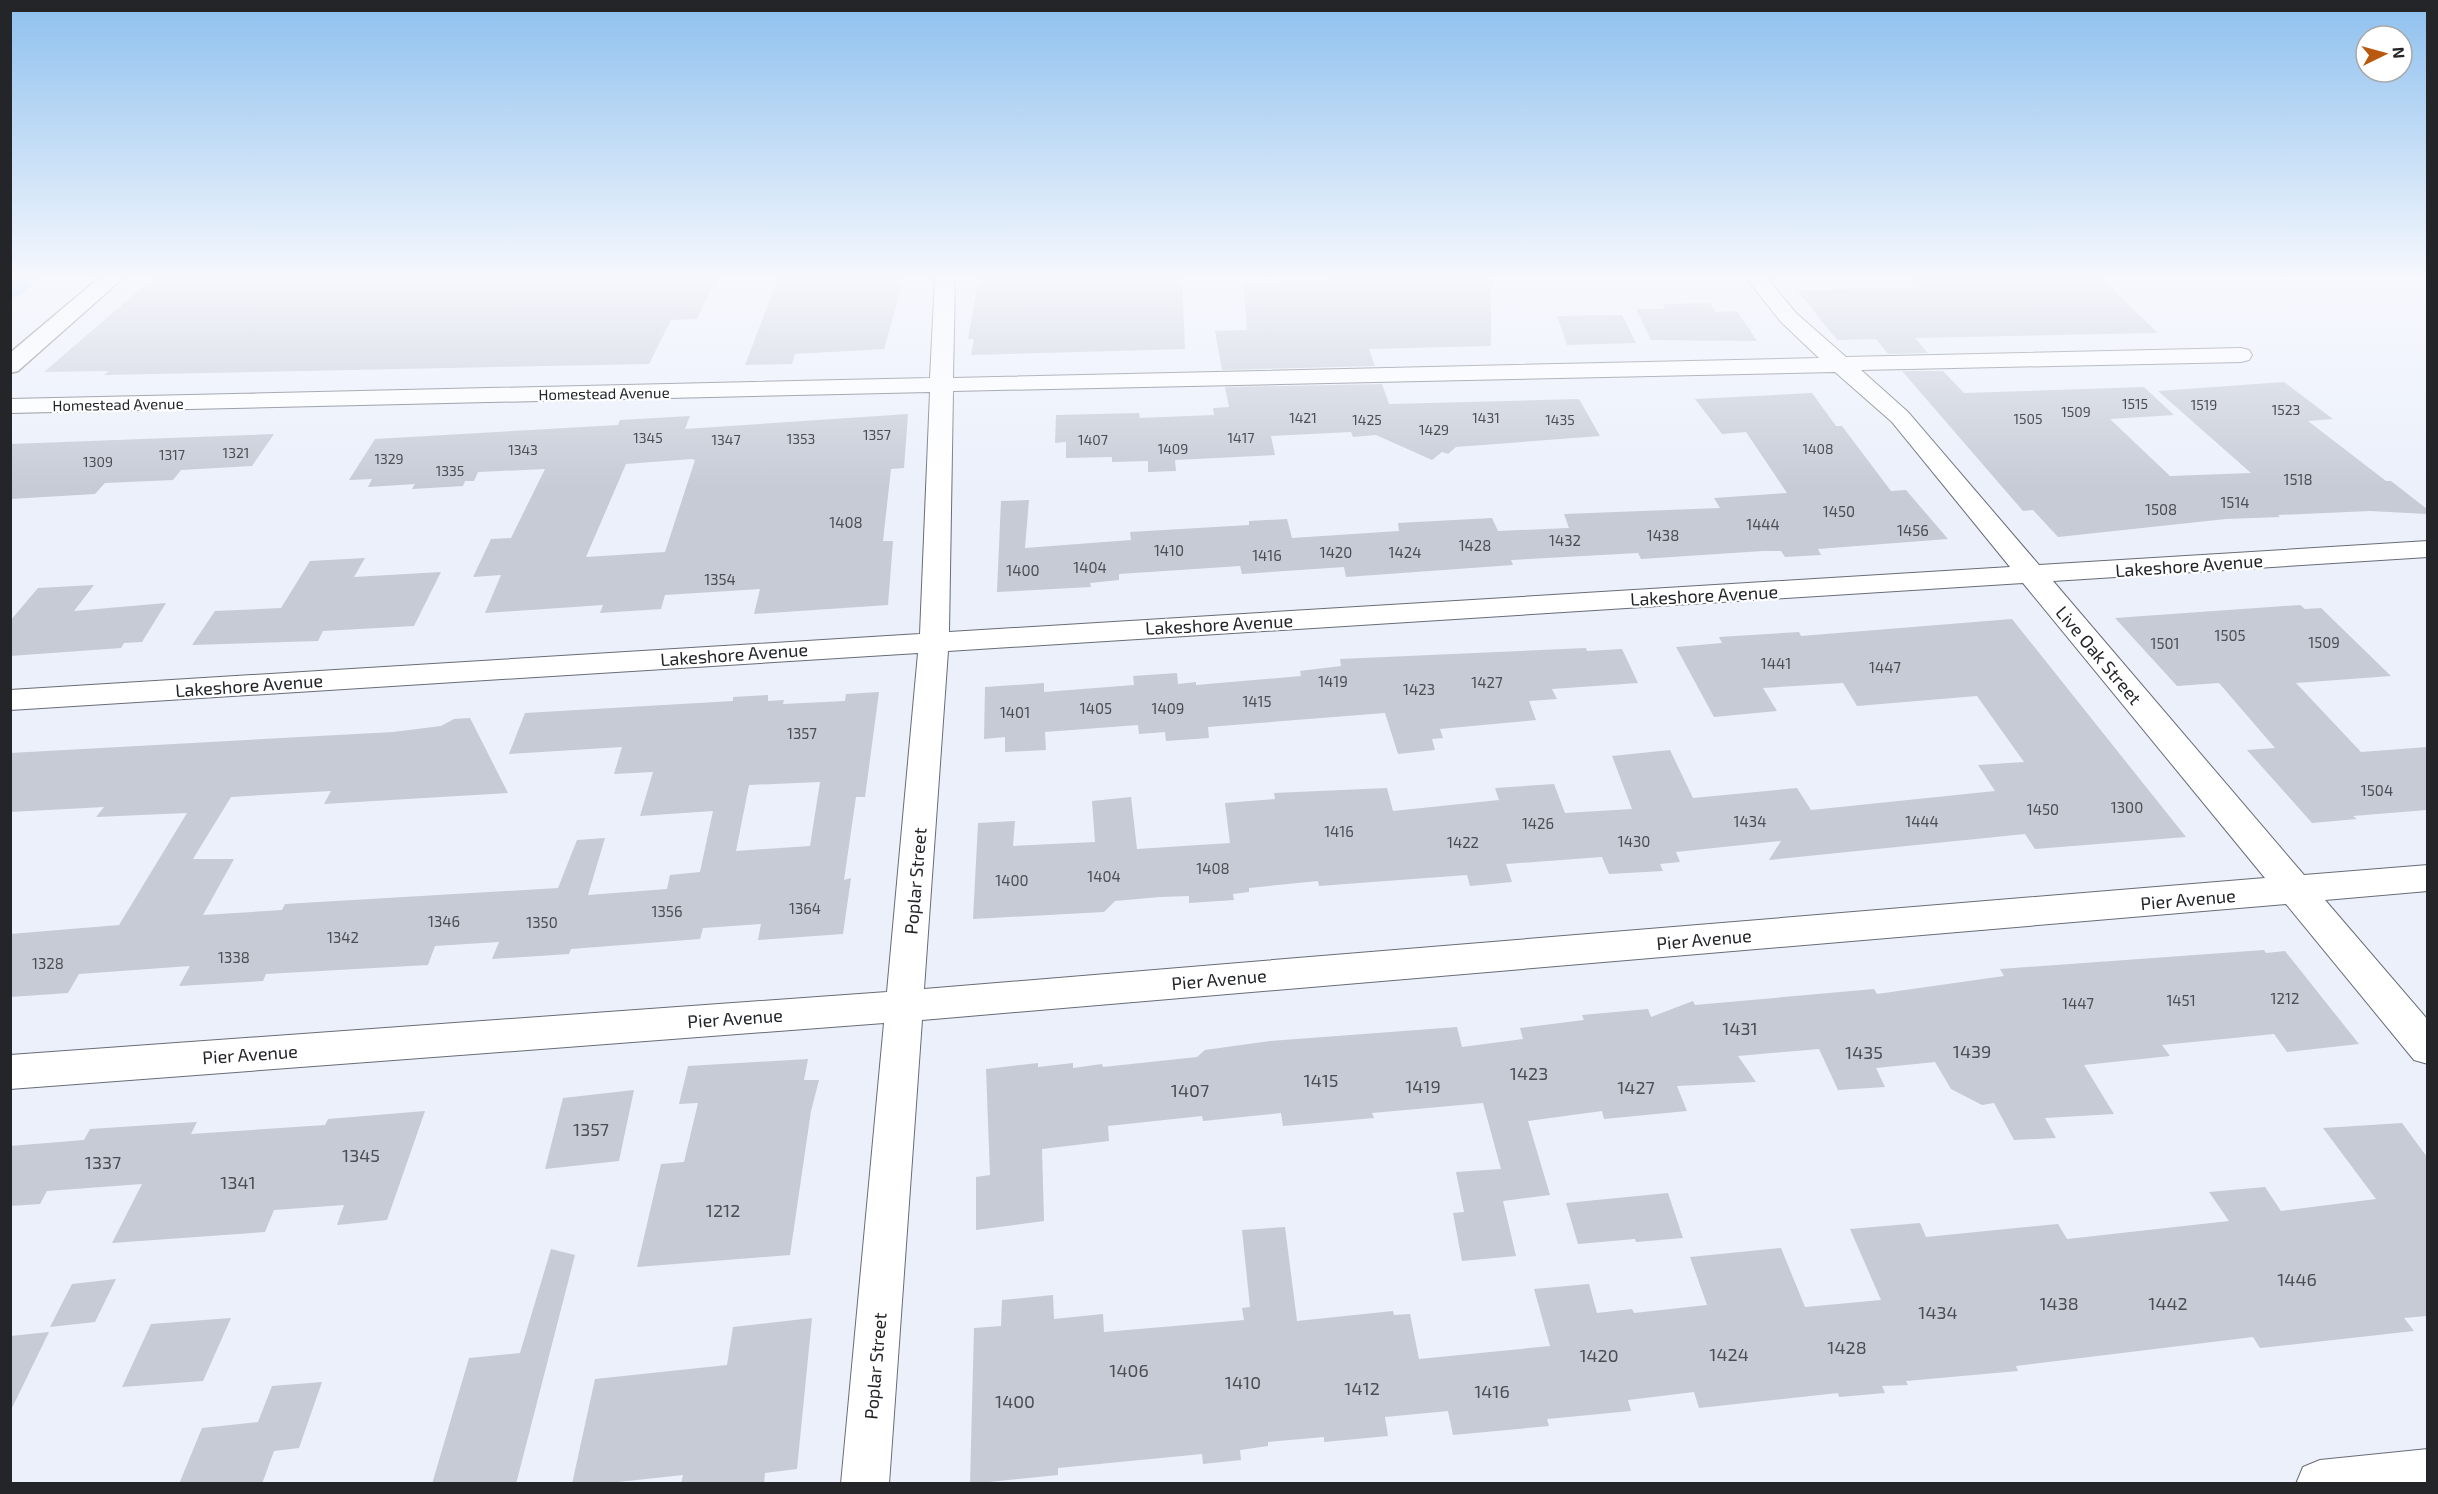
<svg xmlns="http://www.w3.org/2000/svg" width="2438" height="1494" viewBox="0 0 2438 1494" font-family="'Exo 2',sans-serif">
	<rect width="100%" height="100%" fill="#ebf0fb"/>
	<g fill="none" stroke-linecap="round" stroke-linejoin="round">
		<path fill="#a5d2f8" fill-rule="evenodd" d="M 39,278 L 19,296 L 10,298 L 12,278 Z"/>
	</g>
	<path fill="#c6cbd6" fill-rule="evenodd" d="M 153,278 L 717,278 L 697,319 L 671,320 L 649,364 L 104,375 L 109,371 L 44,372 Z
		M 778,278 L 904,278 L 884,349 L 795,354 L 792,364 L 745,365 Z
		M 979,278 L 1182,278 L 1185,349 L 971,355 L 974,339 L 968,339 Z
		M 1356,278 L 1491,278 L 1491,346 L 1369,349 L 1375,366 L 1222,370 L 1215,331 L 1247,330 L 1243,284 Z
		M 1914,278 L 2101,278 L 2158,333 L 1915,338 L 1928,353 L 1888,354 L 1876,339 L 1837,340 L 1797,290 L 1922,287 Z
		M 1710,303 L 1716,312 L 1737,311 L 1757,341 L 1651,340 L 1636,309 L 1665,309 L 1663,304 Z
		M 1622,315 L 1636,343 L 1567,345 L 1557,316 Z
		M 1902,371 L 1943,371 L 1964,393 L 2144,387 L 2174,415 L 2110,419 L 2170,476 L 2251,473 L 2158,391 L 2284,382 L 2333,419 L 2308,421 L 2386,481 L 2391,481 L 2427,509 L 2427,514 L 2370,511 L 2278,515 L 2280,517 L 2226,519 L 2058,537 L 2033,510 L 2023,511 Z
		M 1382,384 L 1389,404 L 1579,399 L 1600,436 L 1456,447 L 1448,454 L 1442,452 L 1432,460 L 1376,435 L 1353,437 L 1351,432 L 1271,436 L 1275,455 L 1175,460 L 1176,471 L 1148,472 L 1148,461 L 1112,462 L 1112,457 L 1066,458 L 1066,442 L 1055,443 L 1056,415 L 1139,413 L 1140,418 L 1214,415 L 1213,408 L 1229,407 L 1225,387 Z
		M 1812,393 L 1836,426 L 1842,426 L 1891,491 L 1906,490 L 1948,539 L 1818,549 L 1821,555 L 1785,557 L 1781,551 L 1763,551 L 1641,559 L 1638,553 L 1511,560 L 1513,565 L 1346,577 L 1344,567 L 1242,574 L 1240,566 L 1119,574 L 1119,580 L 1090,583 L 1091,587 L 997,592 L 1001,501 L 1029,500 L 1025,548 L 1131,540 L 1130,532 L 1249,525 L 1249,521 L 1287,519 L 1292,538 L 1399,531 L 1398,523 L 1492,518 L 1498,531 L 1569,528 L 1564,514 L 1720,508 L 1714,498 L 1787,493 L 1746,432 L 1722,434 L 1695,399 Z
		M 908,414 L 904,468 L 891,469 L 883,541 L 893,541 L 888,605 L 754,614 L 760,589 L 665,595 L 661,609 L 600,613 L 603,605 L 485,613 L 501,575 L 473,577 L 491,539 L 511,538 L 545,469 L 478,472 L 474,481 L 465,481 L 463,486 L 412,489 L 415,484 L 368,487 L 372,479 L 349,480 L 375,439 L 618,425 L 620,420 L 690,416 L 685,429 ZM 692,459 L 695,460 L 665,552 L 586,557 L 626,464 Z
		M 274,434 L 252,466 L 181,470 L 173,480 L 105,483 L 95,494 L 10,499 L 10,444 Z
		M 365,558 L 354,577 L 441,572 L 414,626 L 323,631 L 318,641 L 192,645 L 215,611 L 281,608 L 310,561 Z
		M 94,585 L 74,611 L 166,603 L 142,642 L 124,643 L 121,648 L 10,656 L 10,621 L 38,588 Z
		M 2300,605 L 2305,609 L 2321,608 L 2391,676 L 2296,683 L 2361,752 L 2427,747 L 2427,810 L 2353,816 L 2357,819 L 2312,823 L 2247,750 L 2275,748 L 2219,683 L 2177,686 L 2115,618 Z
		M 2012,619 L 2186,837 L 2035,849 L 2025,834 L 1769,860 L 1781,841 L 1676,852 L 1680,862 L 1660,864 L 1663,871 L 1609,874 L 1602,857 L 1506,864 L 1512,882 L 1470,886 L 1467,875 L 1319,886 L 1318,881 L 1249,888 L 1249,892 L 1233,894 L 1234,900 L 1189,903 L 1189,896 L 1160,897 L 1115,901 L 1104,912 L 973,919 L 978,823 L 1015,821 L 1013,846 L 1095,842 L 1092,801 L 1131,797 L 1137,849 L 1230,843 L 1225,803 L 1275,799 L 1274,793 L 1387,788 L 1393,811 L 1499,800 L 1495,788 L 1554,784 L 1565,813 L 1632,809 L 1612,756 L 1670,750 L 1693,798 L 1797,788 L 1811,810 L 1995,791 L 1978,765 L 2024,762 L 1977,696 L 1857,706 L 1843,683 L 1763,688 L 1777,711 L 1714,717 L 1676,647 L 1722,643 L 1719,637 L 1799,632 L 1801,636 Z
		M 1586,648 L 1587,651 L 1622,649 L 1638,683 L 1552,689 L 1557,699 L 1529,701 L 1536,720 L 1440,729 L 1443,738 L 1432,739 L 1435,750 L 1398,754 L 1385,713 L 1208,727 L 1209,738 L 1166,741 L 1165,732 L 1139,734 L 1138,725 L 1045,732 L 1046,750 L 1005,752 L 1005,737 L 984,739 L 985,687 L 1044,683 L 1044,692 L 1134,685 L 1133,676 L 1177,673 L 1178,684 L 1196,682 L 1196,685 L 1301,676 L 1300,671 L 1341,666 L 1340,659 Z
		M 879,692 L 865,797 L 856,797 L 844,880 L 851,878 L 843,934 L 758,940 L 761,924 L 703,928 L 700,939 L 571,949 L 569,954 L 492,959 L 499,942 L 435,946 L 428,965 L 266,974 L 263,981 L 179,986 L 190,966 L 79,974 L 68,993 L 10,997 L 10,934 L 119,925 L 187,813 L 96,817 L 104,807 L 10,812 L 10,753 L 393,732 L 441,726 L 454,719 L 470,718 L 508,793 L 324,804 L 331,791 L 231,797 L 193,859 L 234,859 L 203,915 L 282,910 L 285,904 L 558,888 L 577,840 L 605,838 L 588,895 L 667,889 L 670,875 L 700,872 L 713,811 L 640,816 L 653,772 L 614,774 L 622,747 L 509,754 L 525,713 L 733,701 L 733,697 L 768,695 L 768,701 L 784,700 L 783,704 L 845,701 L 846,694 ZM 820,782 L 810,846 L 736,851 L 749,785 Z
		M 2264,950 L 2266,953 L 2285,951 L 2359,1044 L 2287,1052 L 2274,1034 L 2162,1045 L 2170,1056 L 2084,1065 L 2114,1114 L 2045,1118 L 2056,1138 L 2014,1140 L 1994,1103 L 1982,1105 L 1951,1089 L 1935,1062 L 1876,1068 L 1885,1087 L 1838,1090 L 1819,1049 L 1738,1056 L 1756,1082 L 1677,1086 L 1687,1111 L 1604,1119 L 1602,1111 L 1528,1121 L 1550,1195 L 1503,1201 L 1516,1256 L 1462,1261 L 1453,1213 L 1464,1212 L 1456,1172 L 1501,1169 L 1483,1103 L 1372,1113 L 1374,1118 L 1283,1126 L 1281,1113 L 1203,1121 L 1202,1116 L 1108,1126 L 1109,1141 L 1042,1149 L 1044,1221 L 976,1230 L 976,1177 L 990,1175 L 986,1069 L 1038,1063 L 1038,1067 L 1073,1063 L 1073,1068 L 1102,1064 L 1103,1067 L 1197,1057 L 1205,1050 L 1270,1041 L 1457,1027 L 1462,1047 L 1523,1039 L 1520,1028 L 1584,1020 L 1582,1015 L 1648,1009 L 1651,1017 L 1693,1001 L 1695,1005 L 1874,989 L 1877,994 L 2004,976 L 2000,969 Z
		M 808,1059 L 804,1080 L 819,1080 L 811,1111 L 790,1255 L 637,1267 L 661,1164 L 684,1162 L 698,1103 L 679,1104 L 688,1066 Z
		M 634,1090 L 619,1161 L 545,1169 L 563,1098 Z
		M 425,1111 L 387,1220 L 337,1225 L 344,1205 L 274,1210 L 265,1232 L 112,1243 L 142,1184 L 47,1191 L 40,1204 L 10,1206 L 10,1146 L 84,1140 L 90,1129 L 197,1122 L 191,1134 L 325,1125 L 328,1119 Z
		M 2402,1123 L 2427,1157 L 2427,1316 L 2404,1318 L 2414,1331 L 2260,1348 L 2253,1337 L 2016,1366 L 2018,1371 L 1906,1381 L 1908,1385 L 1882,1386 L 1885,1393 L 1839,1397 L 1838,1393 L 1699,1408 L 1694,1392 L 1628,1400 L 1631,1411 L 1547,1419 L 1549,1426 L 1453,1435 L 1448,1411 L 1385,1417 L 1388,1436 L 1324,1442 L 1324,1437 L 1268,1442 L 1268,1446 L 1240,1450 L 1241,1460 L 1203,1464 L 1202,1454 L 1058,1468 L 1058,1475 L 970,1484 L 974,1328 L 1001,1326 L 1002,1300 L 1053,1295 L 1054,1319 L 1103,1314 L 1104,1332 L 1244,1320 L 1242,1308 L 1250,1307 L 1242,1230 L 1285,1227 L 1297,1321 L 1393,1311 L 1394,1315 L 1410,1314 L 1419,1359 L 1550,1346 L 1534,1289 L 1589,1284 L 1597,1313 L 1632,1309 L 1634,1313 L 1707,1305 L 1690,1257 L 1781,1248 L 1805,1307 L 1881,1300 L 1850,1229 L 1920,1223 L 1926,1237 L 2058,1224 L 2067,1239 L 2229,1221 L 2209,1192 L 2265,1187 L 2281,1211 L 2376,1199 L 2323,1128 Z
		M 1668,1193 L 1683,1238 L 1636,1242 L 1635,1239 L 1578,1244 L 1566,1203 Z
		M 551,1249 L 575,1255 L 516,1484 L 432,1484 L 469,1358 L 520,1353 Z
		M 116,1279 L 95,1322 L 50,1327 L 72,1284 Z
		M 231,1318 L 203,1381 L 122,1387 L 151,1324 Z
		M 812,1318 L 797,1469 L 765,1473 L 764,1484 L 681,1484 L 683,1475 L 600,1484 L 572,1484 L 595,1379 L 727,1365 L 733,1327 Z
		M 49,1332 L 10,1412 L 10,1336 Z
		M 322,1382 L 299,1448 L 274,1451 L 262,1484 L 179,1484 L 202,1428 L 258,1422 L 272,1386 Z"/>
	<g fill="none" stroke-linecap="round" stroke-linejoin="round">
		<defs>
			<path id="street" d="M 935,278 L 955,278 L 953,378 L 1819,358 L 1781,322 L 1746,278 L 1767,278 L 1796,313 L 1846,357 L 2241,348 L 2249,350 L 2252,355 L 2249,360 L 2241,362 L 1861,370 L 1908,412 L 2039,565 L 2428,541 L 2428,557 L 2053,581 L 2304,875 L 2428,865 L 2428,891 L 2325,900 L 2428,1020 L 2428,1064 L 2414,1060 L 2286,904 L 922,1020 L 889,1484 L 841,1484 L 884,1023 L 10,1089 L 10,1055 L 887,992 L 918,653 L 10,710 L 10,690 L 920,634 L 930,392 L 10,413 L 10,399 L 930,378 ZM 1835,372 L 1892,422 L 2010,567 L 949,632 L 953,391 ZM 2023,583 L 2265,878 L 924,989 L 948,651 Z
				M 2428,1449 L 2428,1484 L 2296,1484 L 2303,1467 L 2320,1460 Z"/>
			<path id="secondary" d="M 99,278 L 123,278 L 18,371 L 10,373 L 10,353 Z"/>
		</defs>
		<use href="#street" stroke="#686c76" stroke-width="2"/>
		<use href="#secondary" stroke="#686c76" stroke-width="3"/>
		<use href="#street" fill="#fff" fill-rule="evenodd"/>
		<use href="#secondary" fill="#fff" fill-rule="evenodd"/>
	</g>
	<linearGradient id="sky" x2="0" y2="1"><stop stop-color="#8dc0ee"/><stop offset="0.57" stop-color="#f6f8fd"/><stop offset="1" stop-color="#f6f8fd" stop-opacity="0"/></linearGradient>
	<rect width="2438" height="487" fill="url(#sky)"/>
	<g text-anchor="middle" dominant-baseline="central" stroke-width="4.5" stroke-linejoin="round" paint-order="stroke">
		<g font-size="14" fill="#4c4e54">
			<text x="2135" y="403">1515</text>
			<text x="2204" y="404">1519</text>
			<text x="2286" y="409">1523</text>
			<text x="2076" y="411">1509</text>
			<text x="1303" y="417">1421</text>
			<text x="1486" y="417">1431</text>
			<text x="2028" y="418">1505</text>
			<text x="1367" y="419">1425</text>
			<text x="1560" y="419">1435</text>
			<text x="1434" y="429">1429</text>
			<text x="877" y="434">1357</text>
			<text x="648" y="437">1345</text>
			<text x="1241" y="437">1417</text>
			<text x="801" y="438">1353</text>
			<text x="726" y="439">1347</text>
			<text x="1093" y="439">1407</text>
			<text x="1173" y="448">1409</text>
			<text x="1818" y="448">1408</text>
			<text x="523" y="449">1343</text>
			<text x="236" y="452">1321</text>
			<text x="172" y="454">1317</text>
			<text x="389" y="458">1329</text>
			<text x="98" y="461">1309</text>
			<text x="450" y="470">1335</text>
		</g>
		<g font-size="15" fill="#232529" stroke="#fff">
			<text transform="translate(604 393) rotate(-1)">Homestead Avenue</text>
			<text transform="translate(118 404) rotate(-1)">Homestead Avenue</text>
		</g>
		<g font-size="15" fill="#4c4e54">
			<text x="2298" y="479">1518</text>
			<text x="2235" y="502">1514</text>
			<text x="2161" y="509">1508</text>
			<text x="1839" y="511">1450</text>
			<text x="846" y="522">1408</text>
			<text x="1763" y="524">1444</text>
			<text x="1913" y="530">1456</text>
			<text x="1663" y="535">1438</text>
			<text x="1565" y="540">1432</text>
			<text x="1475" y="545">1428</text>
			<text x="1169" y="550">1410</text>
			<text x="1336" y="552">1420</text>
			<text x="1405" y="552">1424</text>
			<text x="1267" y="555">1416</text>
			<text x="1090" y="567">1404</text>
			<text x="1023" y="570">1400</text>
			<text x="720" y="579">1354</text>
			<text x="2230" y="635">1505</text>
			<text x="2324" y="642">1509</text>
			<text x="2165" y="643">1501</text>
			<text x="1776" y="663">1441</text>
			<text x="1885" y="667">1447</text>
			<text x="1333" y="681">1419</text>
			<text x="1487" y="682">1427</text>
			<text x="1419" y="689">1423</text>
			<text x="1257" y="701">1415</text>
			<text x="1096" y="708">1405</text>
			<text x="1168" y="708">1409</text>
			<text x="1015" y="712">1401</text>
			<text x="802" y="733">1357</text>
			<text x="2377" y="790">1504</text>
			<text x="2127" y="807">1300</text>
			<text x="2043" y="809">1450</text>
			<text x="1750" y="821">1434</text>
			<text x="1922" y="821">1444</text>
			<text x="1538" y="823">1426</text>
			<text x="1339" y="831">1416</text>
			<text x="1634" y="841">1430</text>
			<text x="1463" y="842">1422</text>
			<text x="1213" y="868">1408</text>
			<text x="1104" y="876">1404</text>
			<text x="1012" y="880">1400</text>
			<text x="805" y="908">1364</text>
			<text x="667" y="911">1356</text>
			<text x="444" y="921">1346</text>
			<text x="542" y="922">1350</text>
			<text x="343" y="937">1342</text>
			<text x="234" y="957">1338</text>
			<text x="48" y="963">1328</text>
			<text x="2285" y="998">1212</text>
			<text x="2181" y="1000">1451</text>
			<text x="2078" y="1003">1447</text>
		</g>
		<g font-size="18" fill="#232529" stroke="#fff">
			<text transform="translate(2189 565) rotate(-4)">Lakeshore Avenue</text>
			<text transform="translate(1704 595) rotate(-3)">Lakeshore Avenue</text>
			<text transform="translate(1219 624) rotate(-3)">Lakeshore Avenue</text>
			<text transform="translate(734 654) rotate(-4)">Lakeshore Avenue</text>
			<text transform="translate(2099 655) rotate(50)">Live Oak Street</text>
			<text transform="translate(249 685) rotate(-4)">Lakeshore Avenue</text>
			<text transform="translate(915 881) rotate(-85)">Poplar Street</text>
			<text transform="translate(2188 899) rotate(-5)">Pier Avenue</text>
			<text transform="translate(1704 939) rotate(-5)">Pier Avenue</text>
			<text transform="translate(1219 979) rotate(-5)">Pier Avenue</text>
			<text transform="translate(735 1018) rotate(-4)">Pier Avenue</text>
			<text transform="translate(250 1054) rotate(-4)">Pier Avenue</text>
			<text transform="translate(875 1366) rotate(-85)">Poplar Street</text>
		</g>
		<g font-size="18" fill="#4c4e54">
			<text x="1740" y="1028">1431</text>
			<text x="1972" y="1051">1439</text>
			<text x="1864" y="1052">1435</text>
			<text x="1529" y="1073">1423</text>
			<text x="1321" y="1080">1415</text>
			<text x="1423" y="1086">1419</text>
			<text x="1636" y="1087">1427</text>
			<text x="1190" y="1090">1407</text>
			<text x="591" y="1129">1357</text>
			<text x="361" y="1155">1345</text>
			<text x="103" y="1162">1337</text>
			<text x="238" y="1182">1341</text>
			<text x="723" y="1210">1212</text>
			<text x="2297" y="1279">1446</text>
			<text x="2059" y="1303">1438</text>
			<text x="2168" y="1303">1442</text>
			<text x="1938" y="1312">1434</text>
			<text x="1847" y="1347">1428</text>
			<text x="1729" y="1354">1424</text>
			<text x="1599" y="1355">1420</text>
			<text x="1129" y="1370">1406</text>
			<text x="1243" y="1382">1410</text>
			<text x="1362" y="1388">1412</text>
			<text x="1492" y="1391">1416</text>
			<text x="1015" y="1401">1400</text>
		</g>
	</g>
	<rect width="2438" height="1494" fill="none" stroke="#232529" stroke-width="24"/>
	<g transform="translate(2384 54) rotate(85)"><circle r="28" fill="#ffffff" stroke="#a7a8a9" stroke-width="1.5"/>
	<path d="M0-4.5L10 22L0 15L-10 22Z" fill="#b8590f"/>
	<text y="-9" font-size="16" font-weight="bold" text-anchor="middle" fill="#232529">N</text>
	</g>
</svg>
